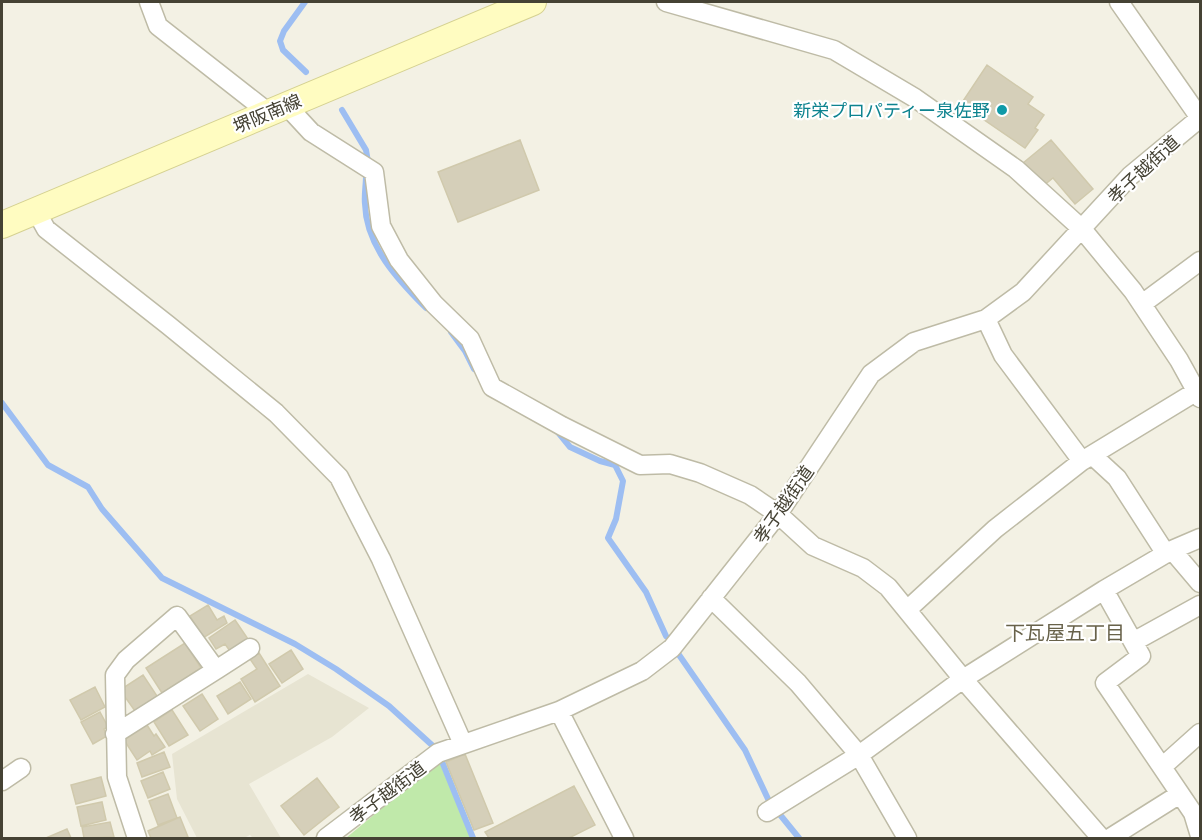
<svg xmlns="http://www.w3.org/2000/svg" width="1202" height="840" viewBox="0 0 1202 840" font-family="'Exo 2','Noto Sans JP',sans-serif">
	<rect width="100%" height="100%" fill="#f3f1e4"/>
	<path fill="#e7e4d2" d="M 308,674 L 369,708 L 332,737 L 249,784 L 281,838 L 253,838 L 250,835 L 244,838 L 197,838 L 177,799 L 172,754 Z"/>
	<path fill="#c0e9aa" d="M 439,761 L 471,838 L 346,838 Z"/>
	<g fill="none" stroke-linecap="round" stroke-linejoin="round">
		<path stroke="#9dbef2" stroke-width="6" d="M 305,2 L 284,31 L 280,41 L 283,50 L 306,72
			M 342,110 L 366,150 L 368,162
			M 366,176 C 366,185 364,195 365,204 C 366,246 398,280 426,308
			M 451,332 L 465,351 L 474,369
			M 2,403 L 48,465 L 88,487 L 102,509 L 162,578 L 295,644 L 336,669 L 389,706 L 433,746
			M 557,431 L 570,447 L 600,461 L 615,465 L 623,481 L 616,519 L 608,538 L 646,592 L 666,636
			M 677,652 L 745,750 L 769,801
			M 441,759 L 473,838
			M 777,811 L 799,838"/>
	</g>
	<path fill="#d5cfb9" stroke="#d0c9ac" stroke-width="1.5" d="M 987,65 L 1033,97 L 1028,104 L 1044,115 L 1035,128 L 1038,130 L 1025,148 L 961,104 Z
		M 520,140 L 539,190 L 458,222 L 438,172 Z
		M 1051,140 L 1093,189 L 1075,204 L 1053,178 L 1043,186 L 1023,163 Z
		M 208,605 L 217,620 L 224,616 L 227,623 L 203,638 L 190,616 Z
		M 235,620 L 250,642 L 232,654 L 225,644 L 216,649 L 209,638 Z
		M 185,643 L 201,668 L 162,693 L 146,668 Z
		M 291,650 L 303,669 L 282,683 L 269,664 Z
		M 259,653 L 280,686 L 255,702 L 241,679 L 257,669 L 250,659 Z
		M 143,675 L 157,696 L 135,711 L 120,690 Z
		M 240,682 L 251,699 L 228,714 L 217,696 Z
		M 95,687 L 105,707 L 81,720 L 70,700 Z
		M 202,694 L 218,719 L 200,731 L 183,706 Z
		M 172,710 L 188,735 L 169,746 L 154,722 Z
		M 100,712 L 108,727 L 104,729 L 107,736 L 93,744 L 81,722 Z
		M 147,725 L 154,736 L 156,734 L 165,747 L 152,755 L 150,751 L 137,760 L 124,740 Z
		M 164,752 L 170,767 L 142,777 L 137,763 Z
		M 465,754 L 493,823 L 474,830 L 446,762 Z
		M 163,772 L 170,789 L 148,798 L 141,781 Z
		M 101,777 L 106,796 L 76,804 L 71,785 Z
		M 317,778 L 339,807 L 304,835 L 281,806 Z
		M 574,786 L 595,825 L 569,838 L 489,838 L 485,832 Z
		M 168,794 L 177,818 L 158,825 L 149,801 Z
		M 102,802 L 106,820 L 81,826 L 77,807 Z
		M 180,817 L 188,837 L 184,838 L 151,838 L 148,831 Z
		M 110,822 L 114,837 L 84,838 L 82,827 Z
		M 67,829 L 71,838 L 46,838 Z"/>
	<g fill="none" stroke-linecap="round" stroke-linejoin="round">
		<defs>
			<path id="street" d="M 149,2 L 158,26 L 269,113
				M 666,2 L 834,50 L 915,98 L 1016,169 L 1082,229 L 1133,291 L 1179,360 L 1200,398
				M 286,105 L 311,132 L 374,172 L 381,226 L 399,260 L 434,304 L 470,339 L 492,387 L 562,426 L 640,465 L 670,464 L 700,473 L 750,495 L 778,514 L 813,546 L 863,568 L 888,587 L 963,679 L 1101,838
				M 36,211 L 46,229 L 168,325 L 276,413 L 339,477 L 381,559 L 463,744
				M 1142,304 L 1200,261
				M 986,319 L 1003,355 L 1082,461
				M 1092,455 L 1117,478 L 1166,554
				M 1172,550 L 1200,583
				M 1104,590 L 1141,656 L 1105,683 L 1193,813 L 1200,836
				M 711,598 L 798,683 L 859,755 L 907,838
				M 907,610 L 995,529 L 1082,461 L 1197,391
				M 1133,642 L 1200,605
				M 216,670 L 250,648
				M 559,711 L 624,838
				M 115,734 L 216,670 L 177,616 L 126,660 L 115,675 L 117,777 L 137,838
				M 1162,767 L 1200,733
				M 2,781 L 21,768
				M 767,812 L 859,755 L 963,679 L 1104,590 L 1172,550 L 1200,538
				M 326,838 L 438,753 L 559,711 L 642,671 L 672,648 L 778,514 L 871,374 L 914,342 L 986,319 L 1023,292 L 1130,176 L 1200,118 L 1119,2
				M 1110,838 L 1180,794"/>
			<path id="secondary" d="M 2,225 L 533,2"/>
		</defs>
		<use href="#street" stroke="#bebba6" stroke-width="21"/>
		<use href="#secondary" stroke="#d5d191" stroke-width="28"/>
		<use href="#street" stroke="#fff" stroke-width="18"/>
		<use href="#secondary" stroke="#fffcc1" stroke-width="26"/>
	</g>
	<circle fill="#0f9aa8" stroke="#fff" stroke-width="2" cx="1002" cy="110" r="6"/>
	<g text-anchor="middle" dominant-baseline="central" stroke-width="4.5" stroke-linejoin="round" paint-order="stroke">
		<g font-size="18" fill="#0d838f" stroke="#fff" text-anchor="end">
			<text x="990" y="110">新栄プロパティー泉佐野</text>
		</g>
		<g font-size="18" fill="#454234" stroke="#fff">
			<text transform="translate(267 113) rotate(-23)">堺阪南線</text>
			<text transform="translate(1143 169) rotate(-43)">孝子越街道</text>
			<text transform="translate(783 504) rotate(-55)">孝子越街道</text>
			<text transform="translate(387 792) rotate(-37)">孝子越街道</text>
		</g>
		<g font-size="20" fill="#68624a" stroke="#fff">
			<text x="1065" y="632">下瓦屋五丁目</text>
		</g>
	</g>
	<rect width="1202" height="840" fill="none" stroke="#454234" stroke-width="6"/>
</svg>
